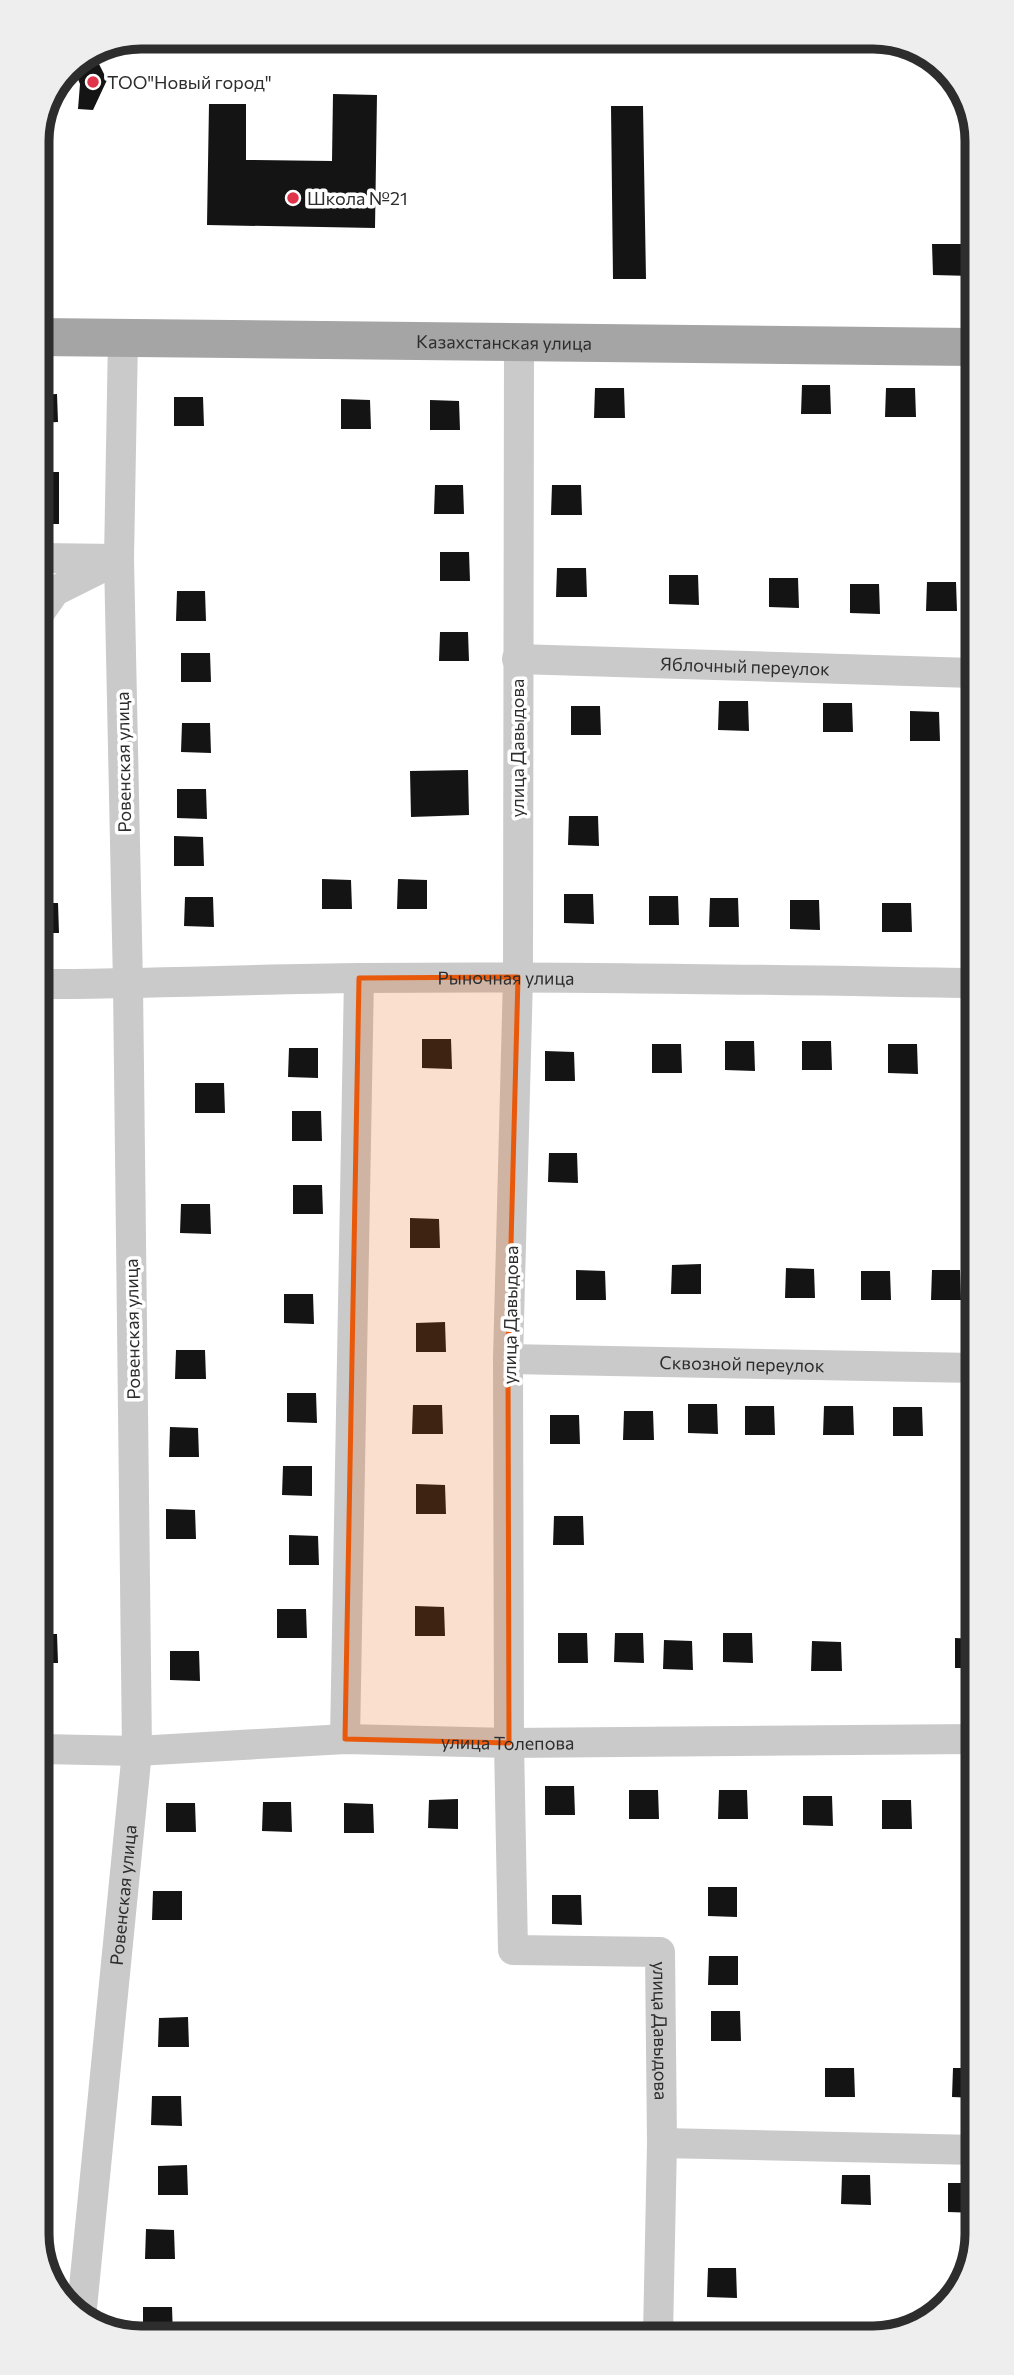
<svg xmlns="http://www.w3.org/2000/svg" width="1014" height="2375" viewBox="0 0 1014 2375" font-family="Commissioner,sans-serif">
	<rect width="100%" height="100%" fill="#fff"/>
	<path fill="#141414" d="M 95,56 L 107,80 L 93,110 L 78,109 L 80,84 L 72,65 Z
		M 333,94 L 377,95 L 375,228 L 207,225 L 209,104 L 246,104 L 246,160 L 332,161 Z
		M 611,106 L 643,106 L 646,279 L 613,279 Z
		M 932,244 L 972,244 L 972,276 L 933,275 Z
		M 802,385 L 830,385 L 831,414 L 801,414 Z
		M 595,388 L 624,388 L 625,418 L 594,418 Z
		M 886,388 L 915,388 L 916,417 L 885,417 Z
		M 57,394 L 58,422 L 38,423 L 38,395 Z
		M 174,397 L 203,397 L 204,426 L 174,426 Z
		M 341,399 L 370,400 L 371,429 L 341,429 Z
		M 430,400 L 459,401 L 460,430 L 430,430 Z
		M 38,472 L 59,472 L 59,524 L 38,524 Z
		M 435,485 L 463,485 L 464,514 L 434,514 Z
		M 552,485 L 581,485 L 582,515 L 551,515 Z
		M 440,552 L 469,552 L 470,581 L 440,581 Z
		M 557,568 L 586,568 L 587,597 L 556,597 Z
		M 669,575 L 698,575 L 699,605 L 669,604 Z
		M 769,578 L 798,578 L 799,608 L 769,607 Z
		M 927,582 L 956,582 L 957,611 L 926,611 Z
		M 850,584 L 879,584 L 880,614 L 850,613 Z
		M 177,591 L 205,591 L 206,621 L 176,621 Z
		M 440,632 L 468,632 L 469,661 L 439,661 Z
		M 181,653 L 210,653 L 211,682 L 181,682 Z
		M 719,701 L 748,701 L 749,731 L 718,730 Z
		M 823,703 L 852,703 L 853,732 L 823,732 Z
		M 571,706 L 600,706 L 601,735 L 571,735 Z
		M 910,711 L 939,712 L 940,741 L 910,741 Z
		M 182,723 L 210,723 L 211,753 L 181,752 Z
		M 468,770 L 469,815 L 411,817 L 410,771 Z
		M 177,789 L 206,789 L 207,819 L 177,818 Z
		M 569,816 L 598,816 L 599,846 L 568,845 Z
		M 174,836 L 203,837 L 204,866 L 174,866 Z
		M 322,879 L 351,880 L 352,909 L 322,909 Z
		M 398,879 L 427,880 L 427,909 L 397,909 Z
		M 564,894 L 593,894 L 594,924 L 564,923 Z
		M 649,896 L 678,896 L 679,925 L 649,925 Z
		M 185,897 L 213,897 L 214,927 L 184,926 Z
		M 710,898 L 738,898 L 739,927 L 709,927 Z
		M 790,900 L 819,900 L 820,930 L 790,929 Z
		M 39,903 L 58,903 L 59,933 L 39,933 Z
		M 882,903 L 911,903 L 912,932 L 882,932 Z
		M 422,1039 L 451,1039 L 452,1069 L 422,1068 Z
		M 725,1041 L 754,1041 L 755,1071 L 725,1070 Z
		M 802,1041 L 831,1041 L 832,1070 L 802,1070 Z
		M 652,1044 L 681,1044 L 682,1073 L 652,1073 Z
		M 888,1044 L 917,1044 L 918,1074 L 888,1073 Z
		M 289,1048 L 318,1048 L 318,1078 L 288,1077 Z
		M 545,1051 L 574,1052 L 575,1081 L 545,1081 Z
		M 39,1052 L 49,1052 L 50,1082 L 39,1082 Z
		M 195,1083 L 224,1083 L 225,1113 L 195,1113 Z
		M 292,1111 L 321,1111 L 322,1141 L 292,1141 Z
		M 39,1137 L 52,1137 L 53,1167 L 39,1167 Z
		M 549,1153 L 577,1153 L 578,1183 L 548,1182 Z
		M 293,1185 L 322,1185 L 323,1214 L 293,1214 Z
		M 181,1204 L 210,1204 L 211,1234 L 180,1233 Z
		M 410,1218 L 439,1219 L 440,1248 L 410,1248 Z
		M 701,1264 L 701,1294 L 671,1294 L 672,1265 Z
		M 786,1268 L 814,1269 L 815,1298 L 785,1298 Z
		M 576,1270 L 605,1271 L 606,1300 L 576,1300 Z
		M 932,1270 L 960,1270 L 961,1300 L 931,1300 Z
		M 861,1271 L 890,1271 L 891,1300 L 861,1300 Z
		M 284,1294 L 313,1294 L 314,1324 L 284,1323 Z
		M 40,1305 L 51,1305 L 52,1334 L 40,1334 Z
		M 445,1322 L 446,1352 L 416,1352 L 416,1323 Z
		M 176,1350 L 205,1350 L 206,1379 L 175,1379 Z
		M 287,1393 L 316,1393 L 317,1423 L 287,1422 Z
		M 688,1404 L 717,1404 L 718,1434 L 688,1433 Z
		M 413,1405 L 442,1405 L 443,1434 L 412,1434 Z
		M 745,1406 L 774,1406 L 775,1435 L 745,1435 Z
		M 824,1406 L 853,1406 L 854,1435 L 823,1435 Z
		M 893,1407 L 922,1407 L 923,1436 L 893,1436 Z
		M 624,1411 L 653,1411 L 654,1440 L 623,1440 Z
		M 550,1415 L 579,1415 L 580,1444 L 550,1444 Z
		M 170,1427 L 198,1428 L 199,1457 L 169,1457 Z
		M 283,1466 L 312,1466 L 312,1496 L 282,1495 Z
		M 416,1484 L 445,1485 L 446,1514 L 416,1514 Z
		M 166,1509 L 195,1510 L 196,1539 L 166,1539 Z
		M 554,1516 L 583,1516 L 584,1545 L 553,1545 Z
		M 289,1535 L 318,1536 L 319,1565 L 289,1565 Z
		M 415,1606 L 444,1607 L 445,1636 L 415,1636 Z
		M 277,1609 L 306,1609 L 307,1638 L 277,1638 Z
		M 558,1633 L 587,1633 L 588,1663 L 558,1663 Z
		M 615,1633 L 643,1633 L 644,1663 L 614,1662 Z
		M 723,1633 L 752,1633 L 753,1663 L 723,1662 Z
		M 41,1634 L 57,1634 L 58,1663 L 41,1663 Z
		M 955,1638 L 976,1639 L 976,1668 L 955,1668 Z
		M 664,1640 L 692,1641 L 693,1670 L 663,1669 Z
		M 812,1641 L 841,1642 L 842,1671 L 811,1671 Z
		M 170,1651 L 199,1651 L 200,1681 L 170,1680 Z
		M 545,1786 L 574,1786 L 575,1815 L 545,1815 Z
		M 629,1790 L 658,1790 L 659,1819 L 629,1819 Z
		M 719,1790 L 747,1790 L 748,1819 L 718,1819 Z
		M 803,1796 L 832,1796 L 833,1826 L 803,1825 Z
		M 458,1799 L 458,1829 L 428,1828 L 429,1800 Z
		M 882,1800 L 911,1800 L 912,1829 L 882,1829 Z
		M 263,1802 L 291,1802 L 292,1832 L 262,1831 Z
		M 166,1803 L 195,1803 L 196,1832 L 166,1832 Z
		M 344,1803 L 373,1804 L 374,1833 L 344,1833 Z
		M 708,1887 L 737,1887 L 737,1917 L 708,1916 Z
		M 153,1891 L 182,1891 L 182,1920 L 152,1920 Z
		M 552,1895 L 581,1895 L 582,1925 L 552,1924 Z
		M 709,1956 L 738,1956 L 738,1985 L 708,1985 Z
		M 711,2011 L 740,2011 L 741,2041 L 711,2041 Z
		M 188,2017 L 189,2047 L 158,2047 L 159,2018 Z
		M 825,2068 L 854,2068 L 855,2097 L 825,2097 Z
		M 953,2068 L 977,2068 L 977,2098 L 952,2097 Z
		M 152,2096 L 181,2096 L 182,2126 L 151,2125 Z
		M 187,2165 L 188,2195 L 158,2195 L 158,2166 Z
		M 842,2175 L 870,2175 L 871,2205 L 841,2204 Z
		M 948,2183 L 977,2183 L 977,2213 L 948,2212 Z
		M 146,2229 L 174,2230 L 175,2259 L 145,2259 Z
		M 708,2268 L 736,2268 L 737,2298 L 707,2297 Z
		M 143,2307 L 172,2307 L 173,2336 L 143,2336 Z
		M 702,2327 L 731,2327 L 732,2334 L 702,2334 Z"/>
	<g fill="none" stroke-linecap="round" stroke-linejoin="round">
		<g stroke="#cacaca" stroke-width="30">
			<path id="s1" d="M 519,342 L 518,977 L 508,1359 L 509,1743 L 513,1950 L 660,1952 L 662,2143 L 658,2335"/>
			<path d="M 38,558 L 119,559 L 55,591 L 38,615"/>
			<path id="s2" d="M 517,659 L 973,673"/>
			<path id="s3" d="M 39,984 C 147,984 254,979 361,978 C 565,976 770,980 974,983"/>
			<path id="s4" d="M 508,1359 L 975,1368"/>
			<path d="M 345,1739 L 359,978"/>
			<path id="s5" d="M 41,1749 L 137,1751 L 345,1739 L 509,1743 L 976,1739"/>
			<path d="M 662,2143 L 977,2150"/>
			<path id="s6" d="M 81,2318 L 137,1751 L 128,984 L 119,559 L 123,338"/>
		</g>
		<path stroke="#a5a5a5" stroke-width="38" id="s7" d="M 37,337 L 972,347"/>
	</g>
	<path fill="#e8590c" fill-opacity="0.2" stroke="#e8590c" stroke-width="5" stroke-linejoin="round" d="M 518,977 L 508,1359 L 509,1743 L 345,1739 L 359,978 Z"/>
	<g fill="#df344a" stroke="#fff" stroke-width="2.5">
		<circle cx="93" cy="82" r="7"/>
		<circle cx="293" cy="198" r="7"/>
	</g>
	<g text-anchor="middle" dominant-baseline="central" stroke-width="7" stroke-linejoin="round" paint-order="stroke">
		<g font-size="18" fill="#2d2d2d" stroke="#fff" text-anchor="start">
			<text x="107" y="82">ТОО"Новый город"</text>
			<text x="307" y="198">Школа №21</text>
		</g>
		<g font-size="18" fill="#2d2d2d" stroke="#fff">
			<text stroke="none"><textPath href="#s7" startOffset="467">Казахстанская улица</textPath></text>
			<text stroke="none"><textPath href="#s2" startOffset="228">Яблочный переулок</textPath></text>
			<text transform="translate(517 748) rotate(-90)">улица Давыдова</text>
			<text transform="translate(123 762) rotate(-91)">Ровенская улица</text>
			<text stroke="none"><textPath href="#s3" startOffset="467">Рыночная улица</textPath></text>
			<text transform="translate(510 1315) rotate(-89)">улица Давыдова</text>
			<text transform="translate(132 1329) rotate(-91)">Ровенская улица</text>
			<text stroke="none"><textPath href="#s4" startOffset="234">Сквозной переулок</textPath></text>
			<text stroke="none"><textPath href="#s5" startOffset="467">улица Толепова</textPath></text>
			<text stroke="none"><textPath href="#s6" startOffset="425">Ровенская улица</textPath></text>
			<text stroke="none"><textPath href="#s1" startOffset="1834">улица Давыдова</textPath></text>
		</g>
	</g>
	<path d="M0 0H1014V2375H0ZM141 49H873A92 92 0 0 1 965 141V2234A92 92 0 0 1 873 2326H141A92 92 0 0 1 49 2234V141A92 92 0 0 1 141 49Z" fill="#eee" fill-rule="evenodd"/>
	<path fill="none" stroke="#2d2d2d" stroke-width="9" d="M141 49H873A92 92 0 0 1 965 141V2234A92 92 0 0 1 873 2326H141A92 92 0 0 1 49 2234V141A92 92 0 0 1 141 49Z"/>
</svg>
